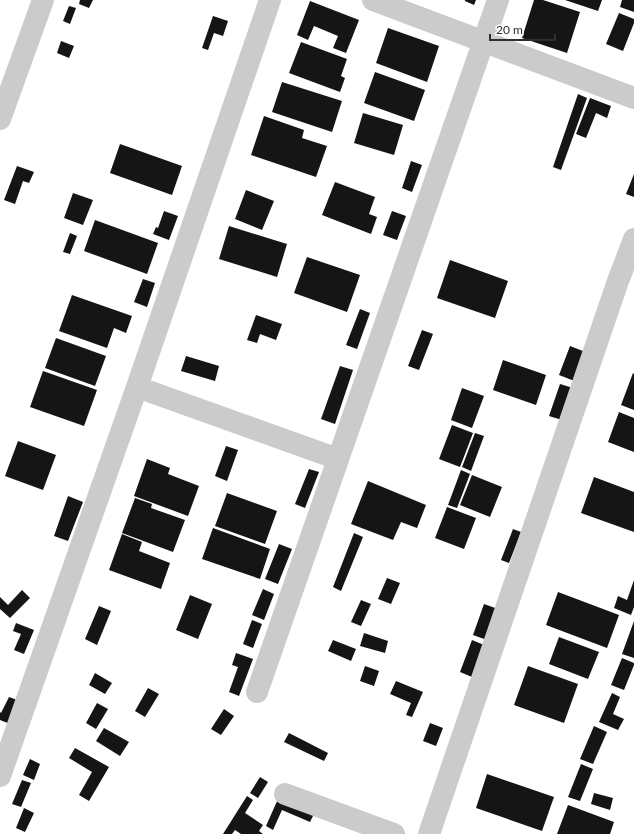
<svg xmlns="http://www.w3.org/2000/svg" width="634" height="834" viewBox="0 0 634 834" font-family="Lato,sans-serif">
	<rect width="100%" height="100%" fill="#fff"/>
	<path fill="#151515" d="M 80,0 L 93,0 L 89,8 L 79,4 Z
		M 465,0 L 476,0 L 474,5 L 465,1 Z
		M 534,0 L 543,0 L 580,12 L 567,53 L 522,38 Z
		M 565,0 L 602,0 L 598,11 Z
		M 622,0 L 634,0 L 634,12 L 620,7 Z
		M 310,1 L 359,20 L 346,53 L 333,48 L 338,36 L 314,26 L 308,40 L 297,35 Z
		M 69,6 L 76,8 L 70,24 L 63,21 Z
		M 619,13 L 634,19 L 634,23 L 623,51 L 606,44 Z
		M 213,16 L 228,21 L 223,36 L 214,33 L 208,50 L 202,48 Z
		M 388,28 L 439,46 L 427,82 L 376,63 Z
		M 61,41 L 74,46 L 69,58 L 57,53 Z
		M 301,42 L 347,59 L 341,76 L 345,78 L 340,92 L 289,73 Z
		M 375,72 L 425,90 L 414,121 L 364,103 Z
		M 282,82 L 342,101 L 332,132 L 272,112 Z
		M 578,94 L 587,98 L 561,170 L 553,167 Z
		M 590,98 L 611,106 L 607,118 L 596,113 L 586,138 L 576,134 Z
		M 363,113 L 403,125 L 394,155 L 354,143 Z
		M 264,116 L 304,130 L 302,138 L 327,146 L 316,177 L 251,155 Z
		M 120,144 L 182,166 L 172,195 L 110,173 Z
		M 411,161 L 422,165 L 412,192 L 402,188 Z
		M 17,166 L 34,172 L 29,183 L 23,181 L 15,204 L 4,200 Z
		M 634,174 L 634,197 L 626,194 Z
		M 335,182 L 375,197 L 369,214 L 377,217 L 371,234 L 322,215 Z
		M 246,190 L 274,201 L 262,230 L 235,219 Z
		M 73,193 L 93,200 L 83,225 L 64,218 Z
		M 164,211 L 178,216 L 169,240 L 153,234 L 156,227 L 158,228 Z
		M 392,211 L 406,216 L 397,240 L 383,235 Z
		M 95,220 L 158,243 L 147,274 L 84,251 Z
		M 229,226 L 287,244 L 277,277 L 219,259 Z
		M 70,233 L 77,236 L 70,254 L 63,252 Z
		M 307,257 L 360,275 L 347,312 L 294,293 Z
		M 450,260 L 508,281 L 495,318 L 437,298 Z
		M 143,279 L 155,283 L 147,307 L 134,302 Z
		M 72,295 L 132,316 L 126,333 L 114,328 L 107,348 L 59,331 Z
		M 360,309 L 370,313 L 357,349 L 346,345 Z
		M 256,315 L 282,324 L 276,340 L 260,334 L 257,343 L 247,340 Z
		M 422,330 L 433,334 L 419,370 L 408,366 Z
		M 56,338 L 106,356 L 95,386 L 45,368 Z
		M 570,346 L 588,353 L 577,382 L 559,375 Z
		M 186,356 L 219,366 L 215,381 L 181,371 Z
		M 503,360 L 546,375 L 536,405 L 493,390 Z
		M 340,366 L 353,370 L 335,424 L 321,419 Z
		M 43,371 L 97,390 L 84,426 L 30,407 Z
		M 633,373 L 634,374 L 634,410 L 621,405 Z
		M 560,384 L 573,388 L 562,420 L 549,416 Z
		M 462,388 L 484,396 L 472,428 L 451,420 Z
		M 619,412 L 634,418 L 634,452 L 608,442 Z
		M 452,425 L 473,433 L 460,467 L 439,459 Z
		M 475,433 L 484,436 L 471,471 L 462,467 Z
		M 18,441 L 56,455 L 43,490 L 5,476 Z
		M 226,446 L 238,450 L 227,481 L 215,476 Z
		M 147,459 L 170,468 L 168,474 L 199,486 L 188,516 L 134,496 Z
		M 309,469 L 319,472 L 305,508 L 295,504 Z
		M 461,470 L 470,474 L 457,508 L 448,505 Z
		M 472,475 L 502,487 L 490,517 L 460,505 Z
		M 594,477 L 634,492 L 634,532 L 581,513 Z
		M 368,481 L 426,505 L 417,528 L 401,522 L 393,540 L 351,524 Z
		M 227,493 L 277,511 L 265,544 L 215,526 Z
		M 68,496 L 83,502 L 68,541 L 54,536 Z
		M 135,498 L 152,504 L 151,508 L 185,520 L 173,552 L 122,533 Z
		M 447,507 L 476,518 L 464,549 L 435,538 Z
		M 213,528 L 270,549 L 260,579 L 202,559 Z
		M 513,529 L 521,532 L 509,563 L 501,560 Z
		M 354,533 L 363,537 L 341,591 L 333,587 Z
		M 122,534 L 142,542 L 139,551 L 170,563 L 161,589 L 109,570 Z
		M 279,544 L 292,549 L 278,584 L 265,579 Z
		M 387,578 L 400,583 L 391,604 L 378,599 Z
		M 634,580 L 634,607 L 631,615 L 614,608 L 618,596 L 627,600 Z
		M 263,589 L 274,594 L 264,620 L 252,615 Z
		M 22,590 L 30,598 L 10,618 L 0,609 L 0,597 L 8,605 Z
		M 558,592 L 619,615 L 607,648 L 546,625 Z
		M 190,595 L 212,604 L 198,639 L 176,630 Z
		M 361,600 L 371,604 L 361,626 L 351,622 Z
		M 484,604 L 498,609 L 487,640 L 473,635 Z
		M 99,606 L 111,611 L 97,645 L 85,639 Z
		M 252,620 L 262,624 L 253,648 L 243,644 Z
		M 634,621 L 634,658 L 622,654 Z
		M 16,623 L 34,630 L 24,654 L 14,650 L 21,634 L 13,631 Z
		M 364,633 L 388,641 L 385,653 L 360,646 Z
		M 559,637 L 599,652 L 588,679 L 549,664 Z
		M 333,640 L 356,649 L 351,661 L 328,651 Z
		M 472,640 L 484,645 L 472,677 L 460,672 Z
		M 236,653 L 253,659 L 239,696 L 229,692 L 238,667 L 232,665 Z
		M 622,658 L 634,663 L 634,665 L 624,690 L 611,685 Z
		M 365,666 L 379,671 L 374,686 L 360,681 Z
		M 528,666 L 578,684 L 564,723 L 514,705 Z
		M 95,673 L 112,683 L 105,694 L 89,685 Z
		M 396,681 L 423,692 L 412,717 L 406,715 L 411,703 L 390,694 Z
		M 148,688 L 159,694 L 145,717 L 135,711 Z
		M 612,693 L 620,697 L 613,714 L 624,719 L 618,730 L 599,722 Z
		M 9,697 L 20,701 L 10,724 L 0,720 L 0,712 L 1,713 Z
		M 97,703 L 108,709 L 96,729 L 86,723 Z
		M 224,709 L 234,716 L 221,735 L 211,729 Z
		M 430,723 L 443,728 L 436,746 L 423,741 Z
		M 594,726 L 607,732 L 593,764 L 580,759 Z
		M 104,728 L 129,742 L 120,756 L 96,741 Z
		M 289,733 L 328,753 L 324,761 L 284,742 Z
		M 75,748 L 109,767 L 89,801 L 79,795 L 92,772 L 69,758 Z
		M 30,759 L 40,764 L 34,780 L 23,775 Z
		M 581,764 L 593,769 L 580,801 L 568,797 Z
		M 487,774 L 554,797 L 542,831 L 476,808 Z
		M 260,777 L 268,782 L 258,798 L 250,793 Z
		M 22,780 L 31,783 L 21,807 L 12,804 Z
		M 594,793 L 613,798 L 610,810 L 591,804 Z
		M 247,796 L 253,800 L 245,813 L 263,825 L 259,831 L 263,834 L 241,834 L 235,830 L 232,834 L 223,834 Z
		M 278,799 L 314,814 L 310,822 L 282,810 L 273,830 L 266,826 Z
		M 568,805 L 614,822 L 610,834 L 557,834 Z
		M 24,808 L 34,813 L 25,832 L 16,828 Z"/>
	<g fill="none" stroke-linecap="round" stroke-linejoin="round">
		<path stroke="#cbcbcb" stroke-width="22" d="M 373,0 L 634,98
			M 0,119 L 43,0
			M 137,387 L 338,459
			M 257,692 L 498,0
			M 0,776 L 137,387 L 270,0
			M 285,794 L 394,834
			M 429,834 L 618,281 L 634,239"/>
	</g>
	<path d="M490 34v6h65v-6" fill="none" stroke="#2e2e2e" stroke-width="2"/>
	<text x="496" y="34" font-size="12" fill="#2e2e2e" stroke="#ffffff" stroke-width="3" paint-order="stroke">20 m</text>
</svg>
